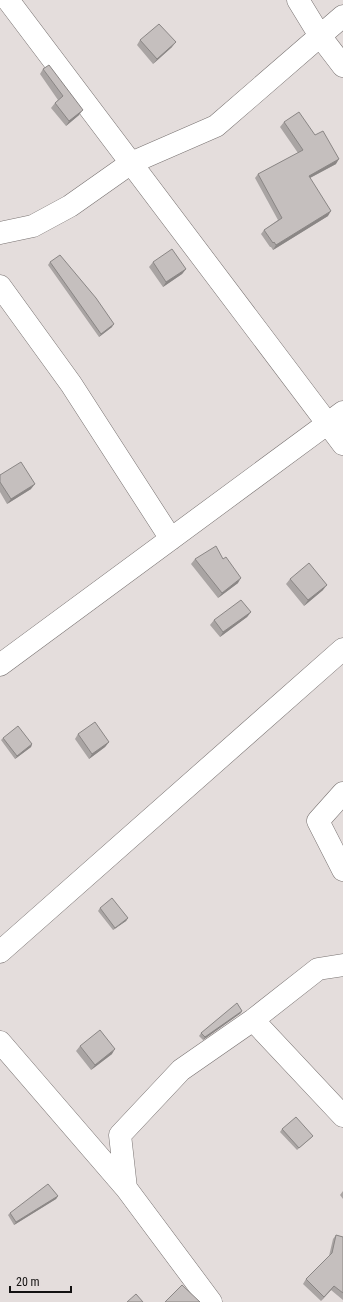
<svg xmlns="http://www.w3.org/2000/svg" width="343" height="1302" viewBox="0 0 343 1302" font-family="'Roboto Condensed',sans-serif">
	<rect width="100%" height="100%" fill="#e4dddc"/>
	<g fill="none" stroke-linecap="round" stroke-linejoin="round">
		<defs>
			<path id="street" d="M 8,0 L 343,444
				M 298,0 L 320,36 L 343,66
				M 0,233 L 33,226 L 70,206 L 131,163 L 216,126 L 343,16
				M 0,286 L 71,384 L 171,539
				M 0,665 L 343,412
				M 343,793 L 318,821 L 343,870
				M 0,952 L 343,649
				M 253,1020 L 343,1116
				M 0,1042 L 126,1188 L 211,1302
				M 126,1188 L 120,1135 L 181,1070 L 253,1020 L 318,969 L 343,965"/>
		</defs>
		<use href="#street" stroke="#787271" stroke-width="23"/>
		<use href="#street" stroke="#fff" stroke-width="22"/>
	</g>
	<path fill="#a9a4a3" d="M 140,40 L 172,47 L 153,64 L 137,45 Z
		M 43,69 L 79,115 L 66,126 L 51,108 L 55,103 L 58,100 L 40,74 Z
		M 284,122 L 315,135 L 336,164 L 310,178 L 328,216 L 273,250 L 271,247 L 270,247 L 261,234 L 264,230 L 278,220 L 255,178 L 258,174 L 298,153 L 280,127 Z
		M 50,262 L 112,327 L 99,337 L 48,265 Z
		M 153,262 L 186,269 L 182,274 L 163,287 L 149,267 Z
		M 0,475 L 31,489 L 7,504 L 0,492 Z
		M 195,559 L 223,559 L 238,583 L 218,598 L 191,564 Z
		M 290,579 L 323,590 L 304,606 L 286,584 Z
		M 251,612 L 247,617 L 220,637 L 210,625 L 214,620 Z
		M 78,734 L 109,742 L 105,747 L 89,759 L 75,739 Z
		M 3,738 L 32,744 L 31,747 L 15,759 L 1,740 Z
		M 100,908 L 128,918 L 126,921 L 113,930 L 98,911 Z
		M 241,1013 L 203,1040 L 199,1036 L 201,1033 Z
		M 80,1046 L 112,1054 L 91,1070 L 76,1051 Z
		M 282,1129 L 313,1136 L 311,1138 L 297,1150 L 280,1132 Z
		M 343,1191 L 343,1199 L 340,1195 Z
		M 58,1196 L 56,1199 L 14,1225 L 8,1215 L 10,1213 Z
		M 336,1235 L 343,1237 L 343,1300 L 331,1290 L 321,1301 L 303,1284 L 306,1279 L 329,1256 L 333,1239 Z"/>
	<path fill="#8a8685" d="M 176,42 L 172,47 L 153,64 L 157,59 Z
		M 83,110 L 79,115 L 66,126 L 69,121 Z
		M 339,159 L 336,164 L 306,180 L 309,176 Z
		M 331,211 L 328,216 L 273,250 L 276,245 Z
		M 186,269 L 182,274 L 163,287 L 166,282 Z
		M 114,324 L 112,327 L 99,337 L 101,334 Z
		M 35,484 L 31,489 L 7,504 L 11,499 Z
		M 241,578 L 238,583 L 218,598 L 222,593 Z
		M 327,585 L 323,590 L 304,606 L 308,600 Z
		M 251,612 L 247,617 L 220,637 L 223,632 Z
		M 109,742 L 105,747 L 89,759 L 92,754 Z
		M 32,744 L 31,747 L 15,759 L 17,756 Z
		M 128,918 L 126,921 L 113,930 L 115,928 Z
		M 242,1011 L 241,1013 L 203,1040 L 205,1037 Z
		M 115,1049 L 112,1054 L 91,1070 L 95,1065 Z
		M 58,1196 L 56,1199 L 14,1225 L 16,1222 Z
		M 334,1286 L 331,1290 L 321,1301 L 324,1297 Z"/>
	<path fill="#c5bfbe" stroke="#8a8685" d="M 159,24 L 176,42 L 157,59 L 140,40 Z
		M 49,65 L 83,110 L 69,121 L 55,103 L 63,96 L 43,69 Z
		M 299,112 L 315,135 L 323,131 L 339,159 L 309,176 L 331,211 L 276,245 L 274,242 L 273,243 L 264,230 L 282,218 L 258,174 L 303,150 L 284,122 Z
		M 172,249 L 186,269 L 166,282 L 153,262 Z
		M 60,255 L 96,298 L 114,324 L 101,334 L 50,262 Z
		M 21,462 L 35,484 L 11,499 L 0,482 L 0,475 Z
		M 216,546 L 223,559 L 226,557 L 241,578 L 222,593 L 195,559 Z
		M 309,563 L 327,585 L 308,600 L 290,579 Z
		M 241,600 L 251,612 L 223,632 L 214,620 Z
		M 95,722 L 109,742 L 92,754 L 78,734 Z
		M 18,726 L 32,744 L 17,756 L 3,738 Z
		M 112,898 L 128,918 L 115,928 L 100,908 Z
		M 237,1003 L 242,1011 L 205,1037 L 201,1033 Z
		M 100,1030 L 115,1049 L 95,1065 L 80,1046 Z
		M 296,1117 L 313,1136 L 299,1148 L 282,1129 Z
		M 48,1184 L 58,1196 L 16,1222 L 10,1213 Z
		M 336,1235 L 343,1237 L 343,1293 L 334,1286 L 324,1297 L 306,1279 L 332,1253 Z
		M 182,1285 L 200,1302 L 165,1302 Z
		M 136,1294 L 143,1302 L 127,1302 Z"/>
	<path d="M10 1286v6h61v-6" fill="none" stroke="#131111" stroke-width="2"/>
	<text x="16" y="1286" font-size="12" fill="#131111" stroke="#e4dddc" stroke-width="3" paint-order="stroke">20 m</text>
</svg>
